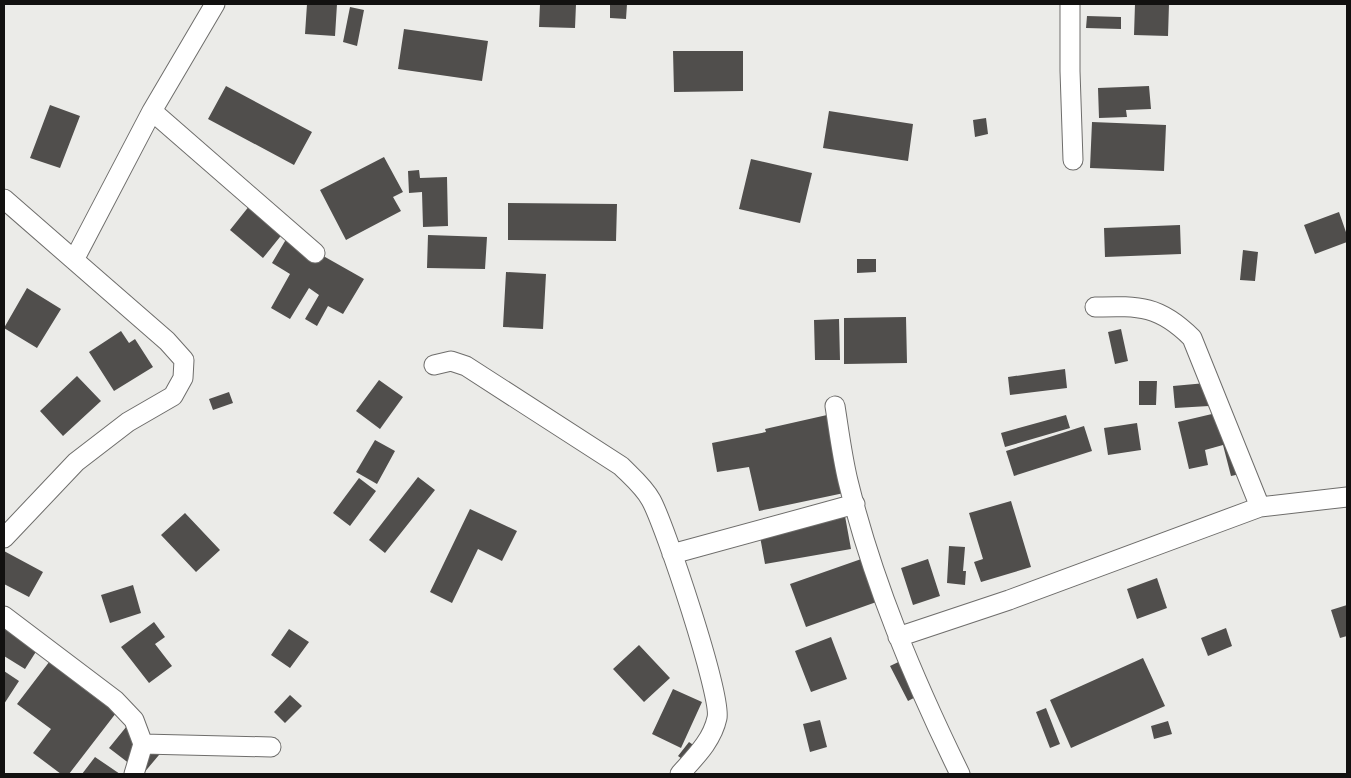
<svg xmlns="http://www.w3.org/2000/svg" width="1351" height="778" viewBox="0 0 1351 778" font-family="Mulish,sans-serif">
	<rect width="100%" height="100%" fill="#ebebe8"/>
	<path fill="#504e4c" d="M 307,4 L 337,4 L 335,36 L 305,34 Z
		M 540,4 L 576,4 L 575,28 L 539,27 Z
		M 610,4 L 627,4 L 626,19 L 610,18 Z
		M 1135,4 L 1169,4 L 1168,36 L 1134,35 Z
		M 350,7 L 364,10 L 357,46 L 343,42 Z
		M 1087,16 L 1121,17 L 1121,29 L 1086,28 Z
		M 404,29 L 488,41 L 482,81 L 398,69 Z
		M 673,51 L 743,51 L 743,91 L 674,92 Z
		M 226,86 L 312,132 L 294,165 L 208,119 Z
		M 1149,86 L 1151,109 L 1126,110 L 1127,117 L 1099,118 L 1098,88 Z
		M 50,105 L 80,116 L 60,168 L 30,158 Z
		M 829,111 L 913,124 L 908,161 L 823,148 Z
		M 986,118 L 988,134 L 975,137 L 973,120 Z
		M 1092,122 L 1166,125 L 1164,171 L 1090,168 Z
		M 384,157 L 403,192 L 393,197 L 401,211 L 346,240 L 320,190 Z
		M 751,159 L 812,173 L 800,223 L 739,209 Z
		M 419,170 L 420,178 L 447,177 L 448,226 L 423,227 L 422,192 L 409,193 L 408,171 Z
		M 254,200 L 288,227 L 263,258 L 230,230 Z
		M 508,203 L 617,204 L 616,241 L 508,240 Z
		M 1339,212 L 1347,235 L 1347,242 L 1315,254 L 1304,225 Z
		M 1180,225 L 1181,254 L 1105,257 L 1104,228 Z
		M 428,235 L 487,237 L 485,269 L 427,268 Z
		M 288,236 L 364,279 L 343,314 L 328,306 L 317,326 L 305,319 L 319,295 L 309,288 L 290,319 L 271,308 L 290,274 L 272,263 Z
		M 1243,250 L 1258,252 L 1255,281 L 1240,280 Z
		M 857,259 L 876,259 L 876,272 L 857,273 Z
		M 506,272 L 546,274 L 543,329 L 503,327 Z
		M 27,288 L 61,309 L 37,348 L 4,328 Z
		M 906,317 L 907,363 L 844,364 L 844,318 Z
		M 839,319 L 840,360 L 815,360 L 814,320 Z
		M 1121,329 L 1128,361 L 1115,364 L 1108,332 Z
		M 121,331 L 129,343 L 135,339 L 153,367 L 114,391 L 89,352 Z
		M 1065,369 L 1067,388 L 1010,395 L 1008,377 Z
		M 77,376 L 101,401 L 63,436 L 40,411 Z
		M 379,380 L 403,397 L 380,429 L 356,411 Z
		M 1139,381 L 1157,381 L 1156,405 L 1139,405 Z
		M 1206,383 L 1209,406 L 1175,408 L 1173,386 Z
		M 229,392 L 233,403 L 213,410 L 209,399 Z
		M 1229,410 L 1245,473 L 1231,476 L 1223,445 L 1205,450 L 1208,465 L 1189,469 L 1178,422 Z
		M 827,415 L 844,493 L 759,511 L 749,467 L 717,472 L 712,443 L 766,432 L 765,429 Z
		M 1066,415 L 1070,428 L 1005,447 L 1001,433 Z
		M 1137,423 L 1141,450 L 1108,455 L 1104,428 Z
		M 1084,426 L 1092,451 L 1014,476 L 1006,451 Z
		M 375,440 L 395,451 L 377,484 L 356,472 Z
		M 418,477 L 435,490 L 385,553 L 369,540 Z
		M 359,478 L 376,491 L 350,526 L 333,513 Z
		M 1011,501 L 1031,567 L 981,582 L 974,562 L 983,559 L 969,513 Z
		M 470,509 L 517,531 L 502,561 L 478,549 L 452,603 L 430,592 Z
		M 185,513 L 220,550 L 196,572 L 161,535 Z
		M 845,516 L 851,549 L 765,564 L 759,531 Z
		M 949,546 L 965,547 L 963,571 L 966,571 L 965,585 L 947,583 Z
		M 4,551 L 43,572 L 29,597 L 4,584 Z
		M 867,557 L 882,600 L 806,627 L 790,584 Z
		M 928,559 L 940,596 L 913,605 L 901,568 Z
		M 1157,578 L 1167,608 L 1137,619 L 1127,589 Z
		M 133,585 L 141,613 L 110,623 L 101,595 Z
		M 1347,605 L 1347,636 L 1340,638 L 1331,610 Z
		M 4,614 L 44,639 L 25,669 L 4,656 Z
		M 154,622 L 165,637 L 155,644 L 172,666 L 149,683 L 121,647 Z
		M 1226,628 L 1232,646 L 1208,656 L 1201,638 Z
		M 289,629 L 309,642 L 290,668 L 271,655 Z
		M 831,637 L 847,679 L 811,692 L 795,651 Z
		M 639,645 L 670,678 L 644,702 L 613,669 Z
		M 56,653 L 88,677 L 80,686 L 116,713 L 69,774 L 61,774 L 33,753 L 51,729 L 17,704 Z
		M 911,656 L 929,690 L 908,701 L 890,666 Z
		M 1143,658 L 1165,706 L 1071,748 L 1050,700 Z
		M 4,671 L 19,681 L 4,704 Z
		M 673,689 L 702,702 L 681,748 L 652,734 Z
		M 290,695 L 302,706 L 285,723 L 274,712 Z
		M 1046,708 L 1060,744 L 1050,748 L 1036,712 Z
		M 820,720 L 827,747 L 810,752 L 803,724 Z
		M 131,721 L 164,749 L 143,774 L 109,748 Z
		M 1168,721 L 1172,734 L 1154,739 L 1151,726 Z
		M 689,742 L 702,751 L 692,766 L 678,756 Z
		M 95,757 L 120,774 L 82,774 Z"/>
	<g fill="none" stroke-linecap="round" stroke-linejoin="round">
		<defs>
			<path id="street" d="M 1070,4 L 1070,71 L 1073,160
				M 152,111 L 315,253
				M 4,199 L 167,341 L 184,360 L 183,378 L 173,396 L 128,422 L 76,462 L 4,538
				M 74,260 L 152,111 L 215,4
				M 1095,307 C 1139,306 1159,305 1192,338 L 1260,507
				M 434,365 L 451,361 L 466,366 L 621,466 C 632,477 644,487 651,500 C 665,525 722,696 717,718 C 712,741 695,757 680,774
				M 835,406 C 839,431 842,456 848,481 C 873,583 914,680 960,774
				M 672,554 L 855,504
				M 4,616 L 115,700 L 134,720 L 143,744 L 134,774
				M 898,637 L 1009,600 L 1260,507 L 1347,497
				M 143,744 L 271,747"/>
		</defs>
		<use href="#street" stroke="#6e6d6b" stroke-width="21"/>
		<use href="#street" stroke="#fff" stroke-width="19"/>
	</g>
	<rect width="1351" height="778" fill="none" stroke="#121110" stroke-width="10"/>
</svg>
